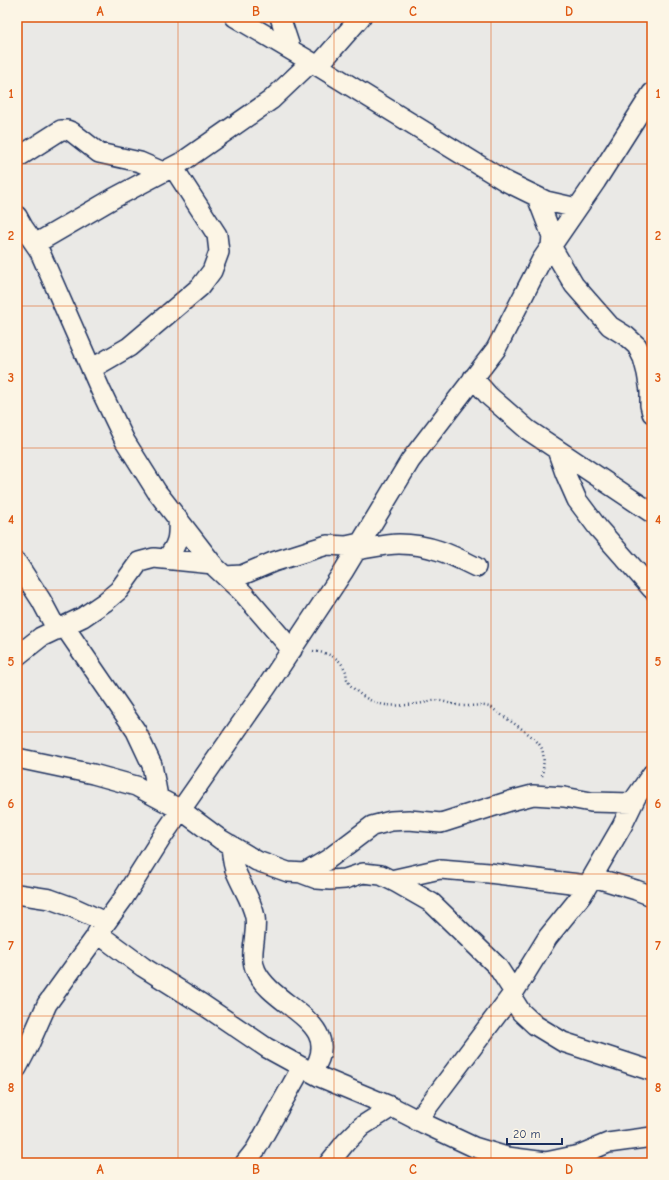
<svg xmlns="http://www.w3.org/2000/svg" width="669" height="1180" viewBox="0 0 669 1180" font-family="'Comic Neue',sans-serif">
	<rect width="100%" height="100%" fill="#eae9e6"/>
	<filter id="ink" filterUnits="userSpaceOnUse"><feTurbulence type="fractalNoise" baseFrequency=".025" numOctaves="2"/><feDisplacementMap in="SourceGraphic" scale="8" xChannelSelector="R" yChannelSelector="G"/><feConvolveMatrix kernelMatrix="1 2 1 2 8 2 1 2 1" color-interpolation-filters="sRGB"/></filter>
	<g filter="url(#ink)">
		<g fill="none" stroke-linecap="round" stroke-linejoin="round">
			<defs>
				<path id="minor" d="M 235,17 L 318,66 L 505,181 L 546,201 L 577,208
					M 280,17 L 291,50
					M 318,66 L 361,17
					M 17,158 L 61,130 L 67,130 L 72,132 L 99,153 L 140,162 L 163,172
					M 537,197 L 552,236 L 551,246 L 574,285 L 610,326 L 626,336 L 637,346 L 643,358 L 647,373 L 650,391 L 650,405 L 652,413
					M 17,216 L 23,227 L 39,250 L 101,391 L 125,441 L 157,492 L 215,567 L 243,593 L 292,650
					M 35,244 L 114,198 L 182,162 L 271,100 L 311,62
					M 91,369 L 129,347 L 200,287 L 212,271 L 219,252 L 217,235 L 173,167
					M 473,378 L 489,396 L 528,430 L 652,513
					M 557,450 L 565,473 L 577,500 L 598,528 L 652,589
					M 356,550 C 370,548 386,544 399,544 C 429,544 450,554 476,567
					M 166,559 C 178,545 179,537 178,519
					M 17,563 L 41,600 L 57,630
					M 225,576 L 242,575 L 273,562 L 327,545 L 346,546 L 360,543
					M 64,626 L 136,731 L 152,765 L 158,797
					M 17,656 L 41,637 L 83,617 L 105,602 L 119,590 L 139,562 L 154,558 L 213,564
					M 17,758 L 93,774 L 136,786 L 181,810 L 220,839 L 257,861 L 288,872 L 305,873 L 327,860 L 372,826 L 391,821 L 409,820 L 441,823 L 510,801 L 533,795 L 564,797 L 591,802 L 633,803
					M 231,845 C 232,854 232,864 236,872 C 242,887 252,901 255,917 C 258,935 248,954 256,971 C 273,1008 347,1022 312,1072
					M 301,873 L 317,879 L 330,880 L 345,879 L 363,873 L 381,875 L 397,883 L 432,903 L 497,966 L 514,992
					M 593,877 L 636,890 L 652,896
					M 391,880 L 440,869 L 489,873 L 587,885
					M 17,894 L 50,899 L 72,907 L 105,922
					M 97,933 L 143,967 L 202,1004 L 267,1048 L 320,1077 L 392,1107 L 425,1124 L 474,1147 L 507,1157 L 546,1162 L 579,1155 L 608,1143 L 652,1137
					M 511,996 L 521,1012 L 535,1025 L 563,1042 L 652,1071
					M 17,1068 L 28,1047 L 47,1004 L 123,899 L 164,834 L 268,685 L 343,572 L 410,461 L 496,349 L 541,261 L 596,181 L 652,93
					M 417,1121 L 514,992 L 548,937 L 582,895 L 622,826 L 636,797 L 652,774
					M 245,1163 L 256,1149 L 302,1067
					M 329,1163 L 346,1142 L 362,1126 L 392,1107"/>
			</defs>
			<use href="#minor" stroke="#1b2f5e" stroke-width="22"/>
			<path stroke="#1b2f5e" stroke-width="2.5" stroke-dasharray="1 3" stroke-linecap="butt" d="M 313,651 C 327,653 339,656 345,670 C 347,673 346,676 347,679 C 351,689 365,699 375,702 C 387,708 410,705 423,703 C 427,702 431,700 435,700 C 445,701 455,706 465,706 C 475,706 482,704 492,708 C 504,718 537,736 542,749 C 545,758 543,769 542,777"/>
			<use href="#minor" stroke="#fcf5e5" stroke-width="19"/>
		</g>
	</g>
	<path fill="none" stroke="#de5710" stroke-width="1" stroke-opacity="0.55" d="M 178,17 L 178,1163M 334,17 L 334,1163M 491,17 L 491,1163M 17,164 L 652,164M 17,306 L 652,306M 17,448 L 652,448M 17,590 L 652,590M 17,732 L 652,732M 17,874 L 652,874M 17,1016 L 652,1016"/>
	<rect width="669" height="1180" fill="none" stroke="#fcf5e5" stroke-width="44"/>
	<path d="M507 1138v6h55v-6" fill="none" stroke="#1b2f5e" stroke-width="2"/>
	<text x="513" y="1138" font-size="12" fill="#1b2f5e" stroke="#fcf5e5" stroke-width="3" paint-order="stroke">20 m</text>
	<rect x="22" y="22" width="625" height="1136" fill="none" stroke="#de5710" stroke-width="1.5"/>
	<g font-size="13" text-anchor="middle" font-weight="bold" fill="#de5710">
		<text x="100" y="16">A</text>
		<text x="256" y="16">B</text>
		<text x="413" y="16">C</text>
		<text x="569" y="16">D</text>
		<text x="11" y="98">1</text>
		<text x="658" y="98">1</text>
		<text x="11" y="240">2</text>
		<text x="658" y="240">2</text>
		<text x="11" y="382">3</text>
		<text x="658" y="382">3</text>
		<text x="11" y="524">4</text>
		<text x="658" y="524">4</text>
		<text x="11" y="666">5</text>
		<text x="658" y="666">5</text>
		<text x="11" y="808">6</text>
		<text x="658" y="808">6</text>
		<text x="11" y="950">7</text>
		<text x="658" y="950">7</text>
		<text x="11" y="1092">8</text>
		<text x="658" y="1092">8</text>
		<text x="100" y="1174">A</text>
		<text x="256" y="1174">B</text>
		<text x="413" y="1174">C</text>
		<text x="569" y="1174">D</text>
	</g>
</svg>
